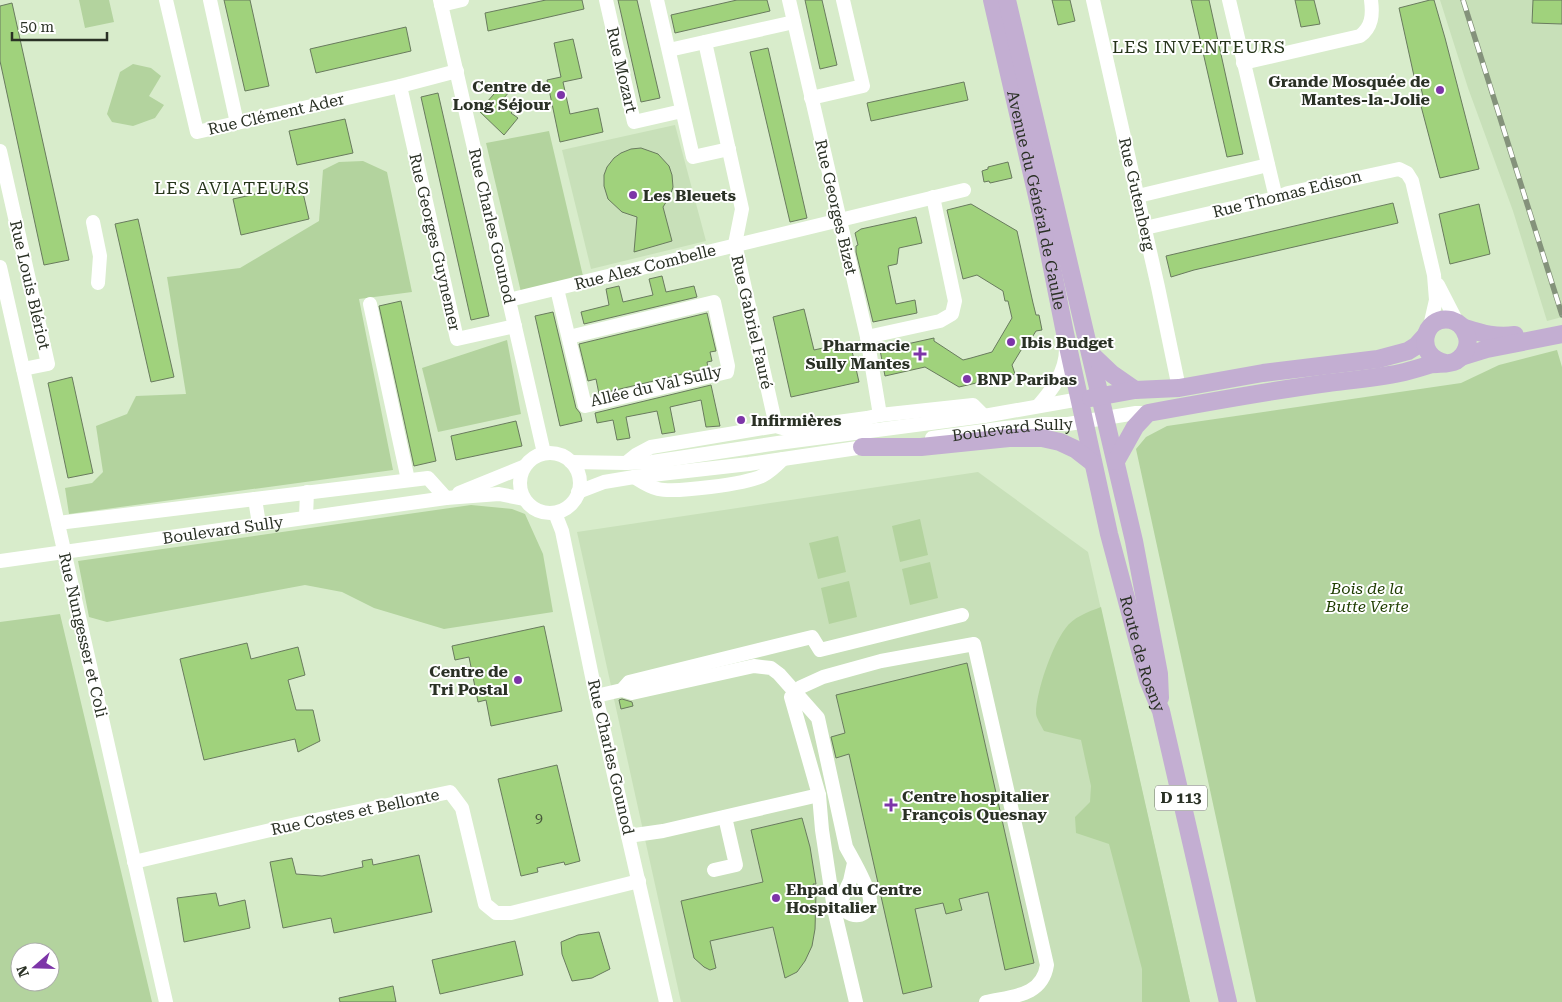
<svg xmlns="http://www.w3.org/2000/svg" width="1562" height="1002" viewBox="0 0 1562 1002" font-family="'Roboto Serif',serif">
	<rect width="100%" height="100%" fill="#d8eccb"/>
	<path fill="#c8e0b9" d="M 1440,0 L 1562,0 L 1562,317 L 1547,321 L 1513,211 L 1468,88 Z
		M 675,125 L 706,241 L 591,269 L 562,150 Z
		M 978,472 L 1088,552 L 1190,1002 L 681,1002 L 577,532 Z"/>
	<path fill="#b3d39e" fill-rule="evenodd" d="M 79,0 L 109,0 L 114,22 L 85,28 Z
		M 133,64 L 151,68 L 161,76 L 149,96 L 164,105 L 155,118 L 133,126 L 112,122 L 107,114 L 120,72 Z
		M 549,131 L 583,276 L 521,292 L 486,143 Z
		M 363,161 L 387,172 L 412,292 L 359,299 L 393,470 L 69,514 L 65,488 L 92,483 L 103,472 L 96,426 L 127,414 L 136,396 L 186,394 L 167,277 L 240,268 L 319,221 L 323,170 L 339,162 Z
		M 507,340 L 521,414 L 438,432 L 422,368 Z
		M 1557,350 L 1562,367 L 1562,1002 L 1256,1002 L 1136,449 L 1146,437 L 1167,426 L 1461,383 L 1499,365 Z
		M 471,505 L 512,509 L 525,514 L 543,554 L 553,612 L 444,629 L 374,608 L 342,592 L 305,585 L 107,622 L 89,617 L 78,561 Z
		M 920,519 L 928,555 L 900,562 L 892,526 Z
		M 838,536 L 846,572 L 818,579 L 809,543 Z
		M 930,562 L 938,598 L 910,605 L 902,569 Z
		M 849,581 L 857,617 L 829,624 L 821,588 Z
		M 1101,607 L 1190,1002 L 1142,1002 L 1142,969 L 1109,844 L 1076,833 L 1075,817 L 1090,802 L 1091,786 L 1081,740 L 1044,731 C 1041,725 1036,718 1036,713 C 1036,692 1052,646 1065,629 C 1073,617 1088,612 1101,607 Z
		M 60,614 L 152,1002 L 0,1002 L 0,622 ZM 20,952 L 50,952 L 50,982 L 20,982 Z"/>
	<path fill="#a0d27c" stroke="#697b5e" d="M 224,0 L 250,0 L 269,86 L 245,91 Z
		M 546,0 L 582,0 L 584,9 L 488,31 L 485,13 Z
		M 618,0 L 637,0 L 660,98 L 641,102 Z
		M 737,0 L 767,0 L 770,11 L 675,33 L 671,15 Z
		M 805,0 L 822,0 L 837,65 L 820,69 Z
		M 1052,0 L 1070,0 L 1075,21 L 1058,25 Z
		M 1191,0 L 1209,0 L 1243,154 L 1227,157 Z
		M 1295,0 L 1314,0 L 1320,24 L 1301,27 Z
		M 1430,0 L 1434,0 L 1445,38 L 1479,169 L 1440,178 L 1421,106 L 1425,105 L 1418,75 L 1414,76 L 1399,8 Z
		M 1533,0 L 1562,0 L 1562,24 L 1532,23 Z
		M 12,3 L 69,260 L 44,265 L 0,61 L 0,6 Z
		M 406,27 L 411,51 L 316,73 L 310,49 Z
		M 573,39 L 582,78 L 563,82 L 570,114 L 598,108 L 603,132 L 560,142 L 547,80 L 561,77 L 554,43 Z
		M 768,48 L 807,218 L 790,222 L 750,52 Z
		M 964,82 L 968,100 L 871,121 L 867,103 Z
		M 501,86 L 509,92 L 504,98 L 516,107 L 511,113 L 518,118 L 504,135 L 479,111 Z
		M 438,93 L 489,316 L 471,320 L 421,97 Z
		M 345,119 L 353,153 L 297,165 L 289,131 Z
		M 641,148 L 658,154 L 669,166 L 672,175 L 673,187 L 670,196 L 663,207 L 672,241 L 634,252 L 637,217 L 622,212 L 608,199 L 604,186 L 604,175 L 607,167 L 614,158 L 621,153 L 631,149 Z
		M 1008,162 L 1012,178 L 990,183 L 989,181 L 984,182 L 982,171 L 988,169 L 988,167 Z
		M 301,184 L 309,219 L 241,235 L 233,199 Z
		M 1393,203 L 1398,223 L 1194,270 L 1171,277 L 1166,256 Z
		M 971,204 L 1017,231 L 1033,303 L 1036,315 L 1039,315 L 1042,330 L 1036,331 L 1031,339 L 1029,337 L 1012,365 L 1015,374 L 959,387 L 925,367 L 885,376 L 880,350 L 934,338 L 934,341 L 963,360 L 971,358 L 992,352 L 1012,318 L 1008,301 L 1005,301 L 1003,291 L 977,275 L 963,279 L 947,210 Z
		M 1479,204 L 1490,254 L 1450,264 L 1439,214 Z
		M 916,217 L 922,243 L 899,248 L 897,264 L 888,266 L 896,304 L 915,300 L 917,313 L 873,322 L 856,252 L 856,246 L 858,245 L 855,233 L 861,229 Z
		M 138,219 L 174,377 L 151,382 L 115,224 Z
		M 662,276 L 666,292 L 694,286 L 697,297 L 584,324 L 581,312 L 609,305 L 606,289 L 619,286 L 623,302 L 653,295 L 649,279 Z
		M 401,301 L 436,461 L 414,466 L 379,306 Z
		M 804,309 L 814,350 L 850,342 L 859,382 L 791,397 L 773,317 Z
		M 553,312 L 576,408 L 580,413 L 582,421 L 560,426 L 535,316 Z
		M 707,313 L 716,351 L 710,352 L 712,361 L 707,362 L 708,368 L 599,394 L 596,379 L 588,381 L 579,344 Z
		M 72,377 L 93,473 L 68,478 L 48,383 Z
		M 711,385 L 720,426 L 706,427 L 701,400 L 670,407 L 675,432 L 662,434 L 657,411 L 626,417 L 630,438 L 617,440 L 613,420 L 597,423 L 595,413 Z
		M 516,421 L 522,446 L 456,460 L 451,436 Z
		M 544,626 L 562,711 L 491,726 L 486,700 L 478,702 L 469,657 L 455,660 L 452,646 Z
		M 247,643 L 251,659 L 298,647 L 305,675 L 288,680 L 296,710 L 313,710 L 320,741 L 298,752 L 295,739 L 204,760 L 180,659 Z
		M 967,663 L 1034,963 L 1005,970 L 988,892 L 959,899 L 962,910 L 946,914 L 943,903 L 915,909 L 932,987 L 903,994 L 849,754 L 836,758 L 831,737 L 845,733 L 836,695 Z
		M 622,699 L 632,702 L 633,706 L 621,709 L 619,700 Z
		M 557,765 L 580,861 L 565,865 L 564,862 L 537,868 L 538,872 L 521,876 L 498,779 Z
		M 802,818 L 810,847 L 816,884 L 813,884 L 816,893 L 815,929 L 812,946 L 805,961 L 797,972 L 785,978 L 773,927 L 710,941 L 716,968 L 710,970 L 704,967 L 694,958 L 681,901 L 763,882 L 751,830 Z
		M 419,855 L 432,912 L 334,933 L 331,918 L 283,928 L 270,862 L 292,858 L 296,874 L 322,876 L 363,867 L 362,861 L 372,859 L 373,865 Z
		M 216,893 L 219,906 L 245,900 L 250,928 L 184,942 L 177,898 Z
		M 599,932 L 610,969 L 592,978 L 572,981 L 562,954 L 561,942 L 578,935 Z
		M 515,941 L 523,975 L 440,994 L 432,960 Z
		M 393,986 L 396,1002 L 340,1002 L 339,998 Z"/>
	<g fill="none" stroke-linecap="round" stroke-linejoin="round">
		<g stroke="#fff" stroke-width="14">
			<path d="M 166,0 L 197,132 L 400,86 L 457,71"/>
			<path d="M 210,0 L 237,123"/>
			<path d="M 440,0 L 544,453"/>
			<path d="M 606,0 L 634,122 L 682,111"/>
			<path d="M 657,0 L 693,157 L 729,149"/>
			<path d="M 789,0 L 867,337 L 880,415"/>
			<path d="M 1093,0 L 1158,287 L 1179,388"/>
			<path d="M 1229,0 L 1276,198"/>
			<path d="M 441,5 L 462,0"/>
			<path d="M 705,42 L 742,209 L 735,244 L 776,426"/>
			<path d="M 669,50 L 794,22"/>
			<path d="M 1243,63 L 1360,36 C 1372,27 1373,15 1371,0"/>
			<path d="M 400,86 L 457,339 L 515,326"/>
			<path d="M 811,98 L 863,86 L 843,0"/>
			<path d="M 0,151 L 48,364 L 23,369"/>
			<path d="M 1138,196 L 1268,165"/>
			<path d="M 93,222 L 100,256 L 98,283"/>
			<path d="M 1145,228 L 1276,198 L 1288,193 L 1399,169 L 1407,173 L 1412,181 L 1434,275 L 1436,300 L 1430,326"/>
			<path d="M 0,267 L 166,1002"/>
			<path d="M 1438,285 L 1457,322"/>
			<path d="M 557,289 L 585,406 L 727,372 L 728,366 L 714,302 L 569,337"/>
			<path d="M 509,300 L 964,190"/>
			<path d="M 370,304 L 408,480"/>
			<path d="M 867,337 L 940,321 L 952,314 L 955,301 L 933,197"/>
			<path d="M 1038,406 C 1052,390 1066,372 1066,349"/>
			<path id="s1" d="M 932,438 L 1005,428 L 1043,424 L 1068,424 L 1136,413 L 1148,413"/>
			<circle cx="550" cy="483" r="30"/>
			<path d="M 571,462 L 626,463 L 652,462 L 778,443 L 984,416 L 1080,399"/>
			<path d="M 626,463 L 636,455 L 651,447 L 776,426 L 786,429 L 867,418 L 880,415 L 973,405 L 984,416"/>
			<path d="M 634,477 C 642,482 649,487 658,489 C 676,493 745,484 762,476 C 770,472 777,465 783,459"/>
			<path d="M 578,492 L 604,482 L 634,477 L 749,464 L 871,446"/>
			<path d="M 459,493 L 523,467"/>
			<path d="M 255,499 L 259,524"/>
			<path d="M 555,513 L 562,531 L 596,696 L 666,1002"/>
			<path d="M 306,517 L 307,492"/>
			<path d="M 58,523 L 428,478 L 446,498"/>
			<path id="s2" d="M 0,561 L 446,498 L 499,494 L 524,499"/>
			<path d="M 622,690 L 632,693 L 754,666 L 771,668 L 779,674 L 818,718 L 846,847 C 853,860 868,885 870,899 C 871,904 868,910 864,913 C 858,917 851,915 845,911 L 841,900 L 850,881 L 854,863"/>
			<path d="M 596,696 L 622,690 L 629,682 L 812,637 L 820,650 L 962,615"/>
			<path d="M 628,836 L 663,831 L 819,795"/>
			<path d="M 134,862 L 296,824 L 450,792 L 462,808 L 485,904 L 496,913 L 511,913 L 639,881"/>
			<path d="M 714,870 L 736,865 L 725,817"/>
			<path d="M 856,1002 L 834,909 L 822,830 L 819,795 L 791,697 L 801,687 L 823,677 L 881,661 L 974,644 L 1047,965 C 1042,997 1012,996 986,1002"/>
		</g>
		<g stroke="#c3aed2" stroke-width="18">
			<path id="s3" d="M 992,0 L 1042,218 L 1065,333 L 1109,534 L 1148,680 L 1161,711 L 1228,1002"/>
			<path d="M 1007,0 L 1134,541 L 1159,674 L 1160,698"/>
			<path d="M 1462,327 C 1481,333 1495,338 1515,335"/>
			<path d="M 1091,354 L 1112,374 L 1135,390"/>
			<path d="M 1461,357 L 1487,349 L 1562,334"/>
			<path d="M 1091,398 L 1135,390 L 1179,388 L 1263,373 L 1378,359 L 1408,351 L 1416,346 L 1425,336"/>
			<path d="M 862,447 L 921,447 L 1009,438 L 1042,438 L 1060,442 L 1075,449 L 1093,463"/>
			<path d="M 1116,461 L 1135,427 L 1148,413 C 1208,402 1268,391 1328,383 C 1352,380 1376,378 1400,373 C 1410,371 1419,368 1429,365 C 1438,363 1448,365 1456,361 C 1466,355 1471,342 1465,332 C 1463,326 1457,322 1451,320 C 1423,314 1413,357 1446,363"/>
		</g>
		<defs>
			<path id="rail" d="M 1463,0 L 1562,315"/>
		</defs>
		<use href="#rail" stroke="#84927b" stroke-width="5.5"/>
		<use href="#rail" stroke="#fff" stroke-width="4" stroke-dasharray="11" stroke-linecap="butt"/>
	</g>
	<g fill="#7d35a8" stroke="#fff" stroke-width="2">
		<circle cx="1440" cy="90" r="5"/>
		<circle cx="561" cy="95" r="5"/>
		<circle cx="633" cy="195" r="5"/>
		<circle cx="1011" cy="342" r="5"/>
		<path d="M917.5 346.5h5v5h5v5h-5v5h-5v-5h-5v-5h5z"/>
		<circle cx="967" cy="379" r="5"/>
		<circle cx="741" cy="420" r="5"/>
		<circle cx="518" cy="680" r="5"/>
		<path d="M888.5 797.5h5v5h5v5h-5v5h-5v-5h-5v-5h5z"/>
		<circle cx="776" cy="898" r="5"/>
	</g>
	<g text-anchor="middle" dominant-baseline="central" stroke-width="4" stroke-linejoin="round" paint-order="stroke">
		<g font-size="14" fill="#48593b">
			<text x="539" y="818">9</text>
		</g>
		<rect fill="#fff" stroke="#6a6f66" stroke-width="1" x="1155" y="785.5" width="52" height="25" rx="4"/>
		<g font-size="15" font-weight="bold" fill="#2a3125">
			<text x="1181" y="798">D 113</text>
		</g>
		<g font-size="16" fill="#2a3125" stroke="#fff">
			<text transform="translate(622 70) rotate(77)">Rue Mozart</text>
			<text transform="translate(276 114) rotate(-13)">Rue Clément Ader</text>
			<text transform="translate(1137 194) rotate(77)">Rue Gutenberg</text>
			<text transform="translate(1287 194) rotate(-14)">Rue Thomas Edison</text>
			<text stroke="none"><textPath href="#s3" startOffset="205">Avenue du Général de Gaulle</textPath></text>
			<text transform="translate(836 207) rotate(77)">Rue Georges Bizet</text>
			<text transform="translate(492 226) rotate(77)">Rue Charles Gounod</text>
			<text transform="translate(435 242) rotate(77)">Rue Georges Guynemer</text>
			<text transform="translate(645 267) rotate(-14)">Rue Alex Combelle</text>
			<text transform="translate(30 285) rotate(77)">Rue Louis Blériot</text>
			<text transform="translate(752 322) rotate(77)">Rue Gabriel Fauré</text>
			<text transform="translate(656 386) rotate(-13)">Allée du Val Sully</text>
			<text stroke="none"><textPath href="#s1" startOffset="81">Boulevard Sully</textPath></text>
			<text stroke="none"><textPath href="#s2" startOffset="225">Boulevard Sully</textPath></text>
			<text transform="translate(83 635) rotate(77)">Rue Nungesser et Coli</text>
			<text stroke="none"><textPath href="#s3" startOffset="671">Route de Rosny</textPath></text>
			<text transform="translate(611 757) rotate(77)">Rue Charles Gounod</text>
			<text transform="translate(355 812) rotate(-12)">Rue Costes et Bellonte</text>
		</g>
		<g font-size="16" font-weight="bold" fill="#2a3125" stroke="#fff" text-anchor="start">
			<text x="1430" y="81" text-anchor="end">Grande Mosquée de<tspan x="1430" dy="18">Mantes-la-Jolie</tspan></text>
			<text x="551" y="86" text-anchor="end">Centre de<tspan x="551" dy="18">Long Séjour</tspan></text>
			<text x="643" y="195">Les Bleuets</text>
			<text x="1021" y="342">Ibis Budget</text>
			<text x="910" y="345" text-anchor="end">Pharmacie<tspan x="910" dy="18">Sully Mantes</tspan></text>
			<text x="977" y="379">BNP Paribas</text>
			<text x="751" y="420">Infirmières</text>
			<text x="508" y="671" text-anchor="end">Centre de<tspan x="508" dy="18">Tri Postal</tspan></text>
			<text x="902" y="796">Centre hospitalier<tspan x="902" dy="18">François Quesnay</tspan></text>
			<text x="786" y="889">Ehpad du Centre<tspan x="786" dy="18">Hospitalier</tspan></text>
		</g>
		<g font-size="16" font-style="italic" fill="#1f3d00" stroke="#fff">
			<text x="1367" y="588">Bois de la<tspan x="1367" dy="18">Butte Verte</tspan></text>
		</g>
		<g font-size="18" letter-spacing="1" fill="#25341a" stroke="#fff">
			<text x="1199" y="46">LES INVENTEURS</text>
			<text x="232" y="187">LES AVIATEURS</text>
		</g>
	</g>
	<g transform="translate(35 967) rotate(250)"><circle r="24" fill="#ffffff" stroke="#aaada8"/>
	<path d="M0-4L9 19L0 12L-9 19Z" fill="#7d35a8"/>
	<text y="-8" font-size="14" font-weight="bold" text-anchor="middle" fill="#2a3125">N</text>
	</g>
	<path d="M12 32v8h95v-8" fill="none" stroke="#2a3125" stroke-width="2.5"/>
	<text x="20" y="32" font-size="15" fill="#2a3125" stroke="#ffffff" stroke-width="4" paint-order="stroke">50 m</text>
</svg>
